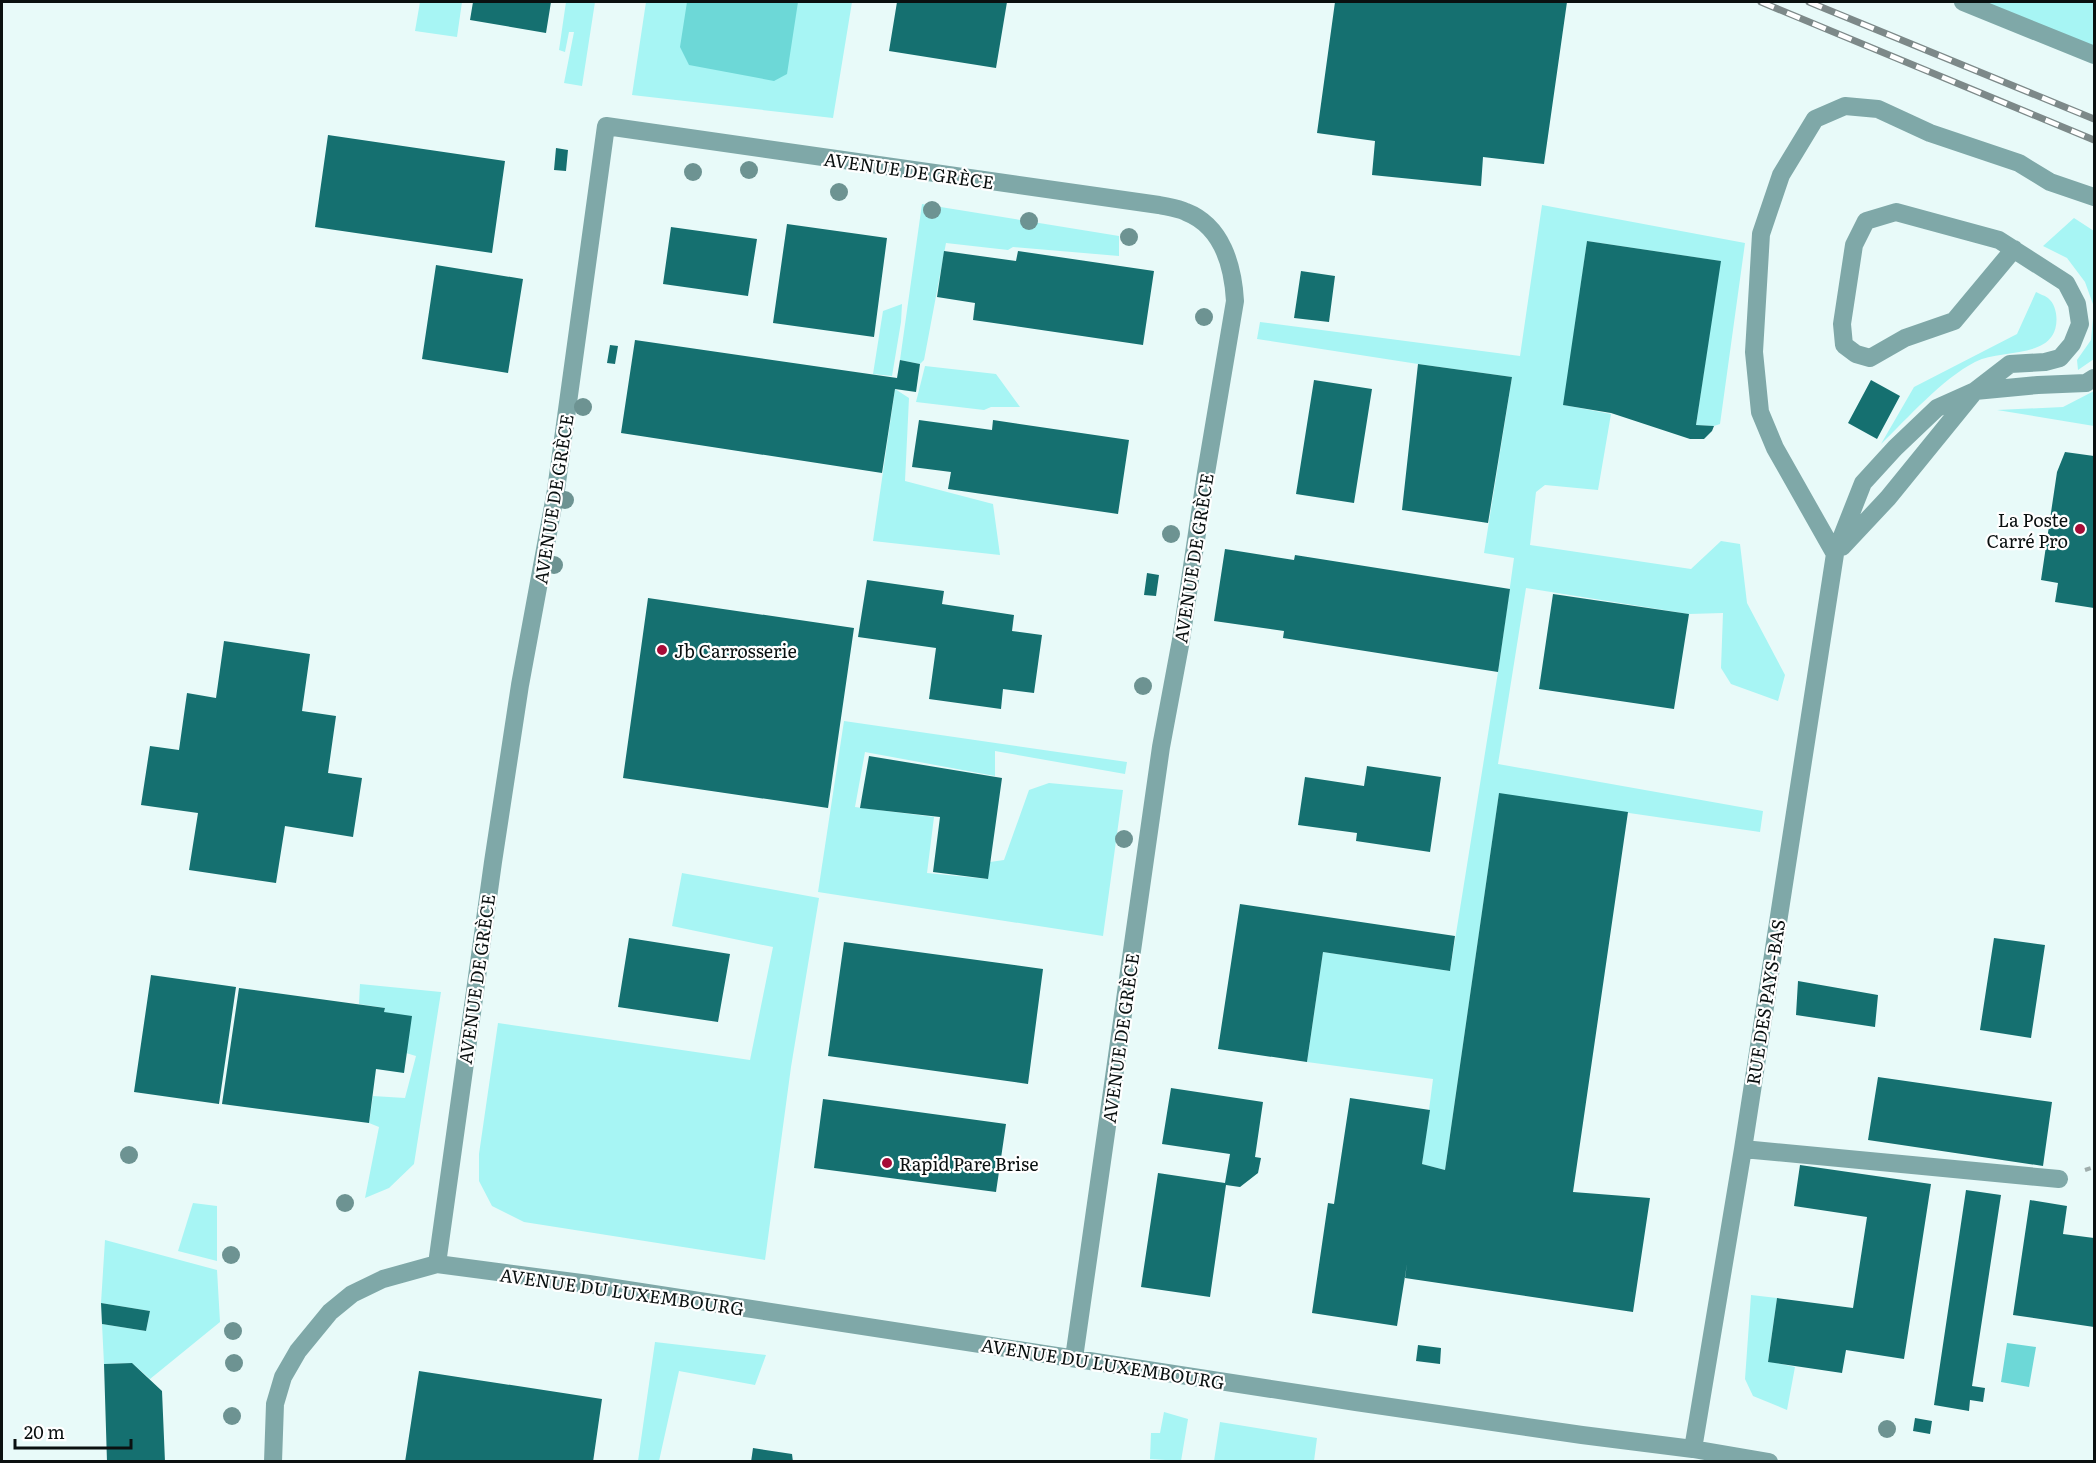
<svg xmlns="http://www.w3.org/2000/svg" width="2096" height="1463" viewBox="0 0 2096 1463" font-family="Literata,serif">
	<rect width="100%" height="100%" fill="#e8faf9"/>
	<path fill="#a7f5f4" d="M 420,2 L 462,2 L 457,37 L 415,31 Z
		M 566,2 L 595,2 L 582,86 L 564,83 L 574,32 L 569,32 L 565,52 L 559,50 Z
		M 646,2 L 852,2 L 833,118 L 632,95 Z
		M 1979,2 L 2094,2 L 2094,47 Z
		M 922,204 L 1119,236 L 1119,256 L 1013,247 L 1008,250 L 946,243 L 924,360 L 920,364 L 900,360 Z
		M 1542,205 L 1745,243 L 1720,424 L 1714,426 L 1696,425 L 1720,261 L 1587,241 L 1564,405 L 1611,414 L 1598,490 L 1545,485 L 1536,492 L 1530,545 L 1691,569 L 1721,541 L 1740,544 L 1747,603 L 1785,675 L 1778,701 L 1731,684 L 1721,668 L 1723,613 L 1689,614 L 1526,588 L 1498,764 L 1763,811 L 1760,832 L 1499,794 L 1445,1170 L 1422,1164 L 1433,1079 L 1307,1062 L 1323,952 L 1450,971 L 1498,672 L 1514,558 L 1484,553 L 1512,377 L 1418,364 L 1257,339 L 1260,322 L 1520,356 Z
		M 2074,218 L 2094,231 L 2094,359 L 2078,370 L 2077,360 L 2091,340 L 2094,307 L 2085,282 L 2067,258 L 2043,246 Z
		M 2036,292 C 2039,294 2044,295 2048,298 C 2058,306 2059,326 2052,336 C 2038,357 1997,350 1975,362 C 1942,379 1908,418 1881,444 L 1914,387 L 2017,334 Z
		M 902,304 L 901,322 L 892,376 L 873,374 L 883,311 Z
		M 925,366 L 996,374 L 1020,407 L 991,407 L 984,410 L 916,402 Z
		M 895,389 L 909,398 L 905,481 L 993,504 L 1000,555 L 873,541 Z
		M 2094,391 L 2094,426 L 1997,410 L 2063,407 Z
		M 844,721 L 1127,762 L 1125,774 L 995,751 L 995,776 L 865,752 L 855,807 L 934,817 L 927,873 L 987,879 L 990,862 L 1004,860 L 1029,790 L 1049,783 L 1123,790 L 1103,936 L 818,892 Z
		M 682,873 L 819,898 L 791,1067 L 765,1260 L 524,1222 L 492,1206 L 479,1181 L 479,1154 L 498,1023 L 750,1060 L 773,947 L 672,926 Z
		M 360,984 L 441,992 L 414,1164 L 389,1188 L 365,1198 L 379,1127 L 369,1123 L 373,1096 L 405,1098 L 416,1056 L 406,1053 L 384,1012 L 385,1008 L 359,1004 Z
		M 193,1203 L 217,1206 L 217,1261 L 178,1251 Z
		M 105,1240 L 217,1270 L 220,1322 L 150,1379 L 132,1363 L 104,1364 L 102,1324 L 146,1331 L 150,1311 L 101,1303 Z
		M 1751,1295 L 1777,1298 L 1768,1361 L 1795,1367 L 1787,1410 L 1753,1396 L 1745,1379 Z
		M 655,1342 L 766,1355 L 755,1385 L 679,1371 L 659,1461 L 638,1461 Z
		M 1164,1412 L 1188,1419 L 1181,1461 L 1150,1459 L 1151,1433 L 1160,1433 Z
		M 1220,1422 L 1317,1438 L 1314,1461 L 1214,1461 Z"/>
	<path fill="#6dd8d7" d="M 687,2 L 798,2 L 787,74 L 774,81 L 689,65 L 680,47 Z
		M 2007,1343 L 2036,1347 L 2029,1387 L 2001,1382 Z"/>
	<path fill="#157070" d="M 473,2 L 551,2 L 546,33 L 470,20 Z
		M 897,2 L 1007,2 L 996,68 L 889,51 Z
		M 1335,2 L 1567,2 L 1544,164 L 1483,157 L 1481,186 L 1372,175 L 1375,141 L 1317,133 Z
		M 328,135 L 505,161 L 492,253 L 315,227 Z
		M 556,148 L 568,150 L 566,171 L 554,170 Z
		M 787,224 L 887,238 L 874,337 L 773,323 Z
		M 671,227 L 757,239 L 748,296 L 663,284 Z
		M 1587,241 L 1721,261 L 1696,425 L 1714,426 L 1712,431 L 1704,439 L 1690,439 L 1611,413 L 1563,405 Z
		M 944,251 L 1016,261 L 1018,251 L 1154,271 L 1143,345 L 973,320 L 975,303 L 937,297 Z
		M 436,265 L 523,279 L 508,373 L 422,359 Z
		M 1301,271 L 1335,276 L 1329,322 L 1294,318 Z
		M 635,340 L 897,378 L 900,360 L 920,364 L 916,392 L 895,389 L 882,473 L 621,433 Z
		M 610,345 L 618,346 L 615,364 L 607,363 Z
		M 1418,364 L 1512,377 L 1488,523 L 1402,510 Z
		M 1314,380 L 1372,389 L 1354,503 L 1296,494 Z
		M 1871,380 L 1900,396 L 1877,439 L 1848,423 Z
		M 919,420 L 992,430 L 993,420 L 1129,440 L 1118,514 L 948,489 L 951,472 L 912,467 Z
		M 2065,452 L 2094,456 L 2094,608 L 2055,602 L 2058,583 L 2041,580 L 2057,472 Z
		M 1225,549 L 1294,560 L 1295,555 L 1510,589 L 1498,672 L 1283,638 L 1284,631 L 1214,621 Z
		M 1147,573 L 1159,575 L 1156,596 L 1144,595 Z
		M 867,580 L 944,591 L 942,604 L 1014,615 L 1012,631 L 1042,635 L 1034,693 L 1003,689 L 1001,709 L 929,699 L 936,648 L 858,637 Z
		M 1553,594 L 1689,614 L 1674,709 L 1539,689 Z
		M 648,598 L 854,628 L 828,808 L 623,778 Z
		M 224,641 L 310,654 L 302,711 L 336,716 L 328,773 L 362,778 L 353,837 L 285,826 L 276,883 L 189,870 L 198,813 L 141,805 L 150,746 L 179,750 L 187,693 L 216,698 Z
		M 869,756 L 1002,778 L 988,879 L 933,872 L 940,817 L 860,808 Z
		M 1367,766 L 1441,777 L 1430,852 L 1356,841 L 1357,833 L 1298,825 L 1305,777 L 1364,786 Z
		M 1499,793 L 1628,812 L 1573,1192 L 1650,1198 L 1633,1312 L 1405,1278 L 1407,1264 L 1397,1326 L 1312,1313 L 1328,1203 L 1334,1204 L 1350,1098 L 1430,1110 L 1422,1164 L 1445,1170 Z
		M 1240,904 L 1455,936 L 1450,971 L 1323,952 L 1307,1062 L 1218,1049 Z
		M 629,938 L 730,954 L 718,1022 L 618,1007 Z
		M 1994,938 L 2045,945 L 2031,1038 L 1980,1030 Z
		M 844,942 L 1043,969 L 1028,1084 L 828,1056 Z
		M 151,975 L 236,987 L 219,1104 L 134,1092 Z
		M 1798,981 L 1878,995 L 1875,1027 L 1796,1015 Z
		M 239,988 L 385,1008 L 384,1012 L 412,1016 L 404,1073 L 376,1069 L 369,1123 L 222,1104 Z
		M 1878,1077 L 2052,1102 L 2043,1166 L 1868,1140 Z
		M 1171,1088 L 1263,1102 L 1255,1157 L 1261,1158 L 1258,1173 L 1240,1187 L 1226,1185 L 1210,1297 L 1141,1287 L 1158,1173 L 1225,1183 L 1230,1154 L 1162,1144 Z
		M 823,1099 L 1006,1124 L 996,1192 L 814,1168 Z
		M 1800,1165 L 1931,1184 L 1904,1359 L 1846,1350 L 1842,1373 L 1768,1362 L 1777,1298 L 1853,1308 L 1867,1217 L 1794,1206 Z
		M 1966,1190 L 2001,1195 L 1972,1386 L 1985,1388 L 1983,1402 L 1970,1400 L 1969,1411 L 1934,1405 Z
		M 2030,1200 L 2067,1206 L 2063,1234 L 2094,1238 L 2094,1327 L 2013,1315 Z
		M 101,1303 L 150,1311 L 146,1331 L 102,1324 Z
		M 1418,1345 L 1441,1348 L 1440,1364 L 1416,1361 Z
		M 132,1363 L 162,1391 L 165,1462 L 107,1462 L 104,1364 Z
		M 419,1371 L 602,1399 L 593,1462 L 405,1462 Z
		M 1915,1418 L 1932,1421 L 1930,1434 L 1913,1431 Z
		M 753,1448 L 792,1454 L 793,1462 L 751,1462 Z"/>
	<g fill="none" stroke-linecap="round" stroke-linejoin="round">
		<path stroke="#9fadac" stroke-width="4" stroke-dasharray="6 3" stroke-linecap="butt" d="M 2085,1170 L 2094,1167"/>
		<path stroke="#7fa8a8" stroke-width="18" d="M 1963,2 L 2094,55
			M 1842,547 L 1888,498 L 1975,391 L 2010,364 L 2045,362 L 2060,358 L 2072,344 L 2080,324 L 2077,304 L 2066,283 L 1999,240 L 1896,212 L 1866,221 L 1854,245 L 1842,324 L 1844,345 L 1856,354 L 1870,358 L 1905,338 L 1954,321 L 2014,249
			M 1835,554 L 1775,448 L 1760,412 L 1754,352 L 1761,234 L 1781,175 L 1815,119 L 1845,106 L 1878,109 L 1930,133 L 2019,163 L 2050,182 L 2094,197
			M 1743,1149 L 2059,1179
			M 437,1264 L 493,862 L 520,685 L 556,490 L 606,126 L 1159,205 C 1168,207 1178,208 1186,212 C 1222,226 1233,266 1235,301 L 1206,473 L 1181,640 L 1161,747 L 1074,1358
			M 1693,1449 L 1743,1149 L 1835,554 L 1863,483 L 1895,448 L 1937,408 L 1975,391 L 2038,385 L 2086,383 L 2094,378
			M 273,1462 L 275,1404 L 283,1377 L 298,1351 L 330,1312 L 352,1294 L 383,1279 L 437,1264 L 589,1284 L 1356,1402 L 1582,1435 L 1693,1449 L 1769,1462"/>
		<defs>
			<path id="rail" d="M 1761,2 L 2094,140
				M 1809,2 L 2094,119"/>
		</defs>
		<use href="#rail" stroke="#7d8989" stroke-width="7"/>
		<use href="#rail" stroke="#fff" stroke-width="4.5" stroke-dasharray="14" stroke-linecap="butt"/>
	</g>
	<g fill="#6d9392">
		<circle cx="749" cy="170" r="9"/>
		<circle cx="693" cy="172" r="9"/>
		<circle cx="839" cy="192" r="9"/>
		<circle cx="932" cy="210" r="9"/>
		<circle cx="1029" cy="221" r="9"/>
		<circle cx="1129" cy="237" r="9"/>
		<circle cx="1204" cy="317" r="9"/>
		<circle cx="583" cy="407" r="9"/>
		<circle cx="565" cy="500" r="9"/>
		<circle cx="1171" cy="534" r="9"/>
		<circle cx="554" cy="565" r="9"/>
		<circle cx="1143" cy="686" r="9"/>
		<circle cx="1124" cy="839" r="9"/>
		<circle cx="129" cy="1155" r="9"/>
		<circle cx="345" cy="1203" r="9"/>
		<circle cx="231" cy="1255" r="9"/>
		<circle cx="233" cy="1331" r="9"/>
		<circle cx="234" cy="1363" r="9"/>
		<circle cx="232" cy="1416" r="9"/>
		<circle cx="1887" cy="1429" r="9"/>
	</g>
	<g fill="#a60c37" stroke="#fff" stroke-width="2">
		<circle cx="2080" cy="529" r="6"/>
		<circle cx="662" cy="650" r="6"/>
		<circle cx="887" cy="1163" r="6"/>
	</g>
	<g text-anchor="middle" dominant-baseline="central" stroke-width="4.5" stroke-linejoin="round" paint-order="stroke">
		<g font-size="18" fill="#0a1010" stroke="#fff">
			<text transform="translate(909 170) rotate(8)">AVENUE DE GRÈCE</text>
			<text transform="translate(553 499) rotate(-81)">AVENUE DE GRÈCE</text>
			<text transform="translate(1193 558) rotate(-81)">AVENUE DE GRÈCE</text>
			<text transform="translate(476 979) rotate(-82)">AVENUE DE GRÈCE</text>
			<text transform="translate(1765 1002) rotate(-81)">RUE DES PAYS-BAS</text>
			<text transform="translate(1120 1038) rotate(-82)">AVENUE DE GRÈCE</text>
			<text transform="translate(622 1291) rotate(8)">AVENUE DU LUXEMBOURG</text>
			<text transform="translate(1103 1363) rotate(9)">AVENUE DU LUXEMBOURG</text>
		</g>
		<g font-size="18" fill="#0a1010" stroke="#fff" text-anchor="start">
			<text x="2068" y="519" text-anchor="end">La Poste<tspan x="2068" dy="21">Carré Pro</tspan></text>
			<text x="674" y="650">Jb Carrosserie</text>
			<text x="899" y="1163">Rapid Pare Brise</text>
		</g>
	</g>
	<rect width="2096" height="1463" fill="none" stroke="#0a1010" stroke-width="6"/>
	<path d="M15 1439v9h116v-9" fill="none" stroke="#0a1010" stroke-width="3"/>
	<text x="24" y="1439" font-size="18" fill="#0a1010" stroke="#ffffff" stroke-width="4.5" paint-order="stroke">20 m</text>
</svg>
